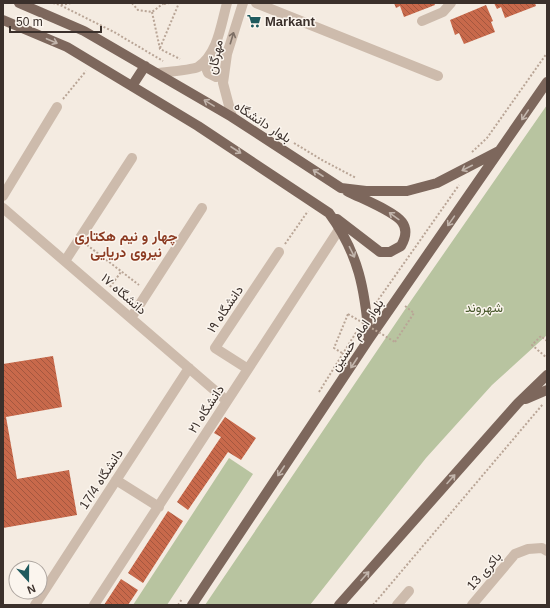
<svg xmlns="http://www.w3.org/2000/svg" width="550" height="608" viewBox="0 0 550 608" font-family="Arial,Vazirmatn,sans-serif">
	<defs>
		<pattern id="building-back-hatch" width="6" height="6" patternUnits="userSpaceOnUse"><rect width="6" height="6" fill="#c8694b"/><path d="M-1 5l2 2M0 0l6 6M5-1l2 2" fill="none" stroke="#a4573f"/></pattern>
	</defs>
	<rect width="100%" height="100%" fill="#f4ebe1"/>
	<path fill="#b8c4a0" d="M 547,105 L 547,335 L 492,385 L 426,458 L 310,605 L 205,605 L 408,305 Z
		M 229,458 L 253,474 L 167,605 L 133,605 Z"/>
	<path fill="url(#building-back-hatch)" d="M 394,3 L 434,3 L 435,5 L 404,17 L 400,6 L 396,8 Z
		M 494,3 L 535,3 L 536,6 L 505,18 L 501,7 L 497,9 Z
		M 486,5 L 493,21 L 491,22 L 495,32 L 464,44 L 459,33 L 455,35 L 450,20 Z
		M 53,356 L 62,407 L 6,417 L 17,479 L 69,470 L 77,515 L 3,528 L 3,364 Z
		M 225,417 L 256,438 L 241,460 L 228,452 L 188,510 L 177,502 L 221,437 L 214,433 Z
		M 168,511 L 183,521 L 143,583 L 128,573 Z
		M 121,579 L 138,590 L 128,605 L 104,605 Z"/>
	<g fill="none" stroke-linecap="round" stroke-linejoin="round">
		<path stroke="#b9a596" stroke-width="2" stroke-dasharray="2 2" stroke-linecap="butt" d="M 53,3 L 60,5 L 114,32 L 163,61
			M 132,3 L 138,10 L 152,12 L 164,3
			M 164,4 L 169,3
			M 61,5 L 71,3
			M 152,12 L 160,49 L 180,59
			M 160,48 L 179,3
			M 63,99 L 86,71
			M 241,107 L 250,114
			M 294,143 L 322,160 L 356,178
			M 472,152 L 487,138 L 547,53
			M 285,244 L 308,211
			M 87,245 L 139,285
			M 110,287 L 121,272
			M 376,303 L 459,185
			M 547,341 L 541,336 L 532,345 L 547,358
			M 395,342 L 414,313 L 405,306
			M 342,353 L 334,348 L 348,314
			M 319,392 L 357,331
			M 178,605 L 182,599
			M 373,605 L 543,404"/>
		<path stroke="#cdbbac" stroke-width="10" d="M 256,3 L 438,76
			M 422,21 L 443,12 L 451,3
			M 208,58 L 206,68 L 208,73 L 216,77 L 220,75 L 224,70
			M 158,73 C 166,72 192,70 198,67 C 218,54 221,24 227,3
			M 232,117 L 223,83 L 227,54 L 243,3
			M 3,196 L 57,107
			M 3,208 L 227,401
			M 65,261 L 132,158
			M 131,318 L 202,208
			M 248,369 L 215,348 L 279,252
			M 116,480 L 159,507
			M 35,605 L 189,368
			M 94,605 L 340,228
			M 397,605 L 409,591
			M 472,605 L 515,554 L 528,549 L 542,548 L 547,551"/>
		<path stroke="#7d675c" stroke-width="10" d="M 19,3 L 84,31 L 232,117 L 341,188 L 366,191 L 407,191 L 437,183 L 499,151
			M 3,20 L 67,47 L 198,126 L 329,213 C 359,254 365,290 369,339
			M 132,86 L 145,66
			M 337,219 L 380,252 L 390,252 L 401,246 C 405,239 408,230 402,222 C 394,211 360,198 347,191
			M 526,399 L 547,390
			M 192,605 L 369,339 L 547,82
			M 339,605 L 518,403 L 547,375"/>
		<path stroke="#b9a596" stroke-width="2" stroke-dasharray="2 2" stroke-linecap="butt" d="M 348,314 L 395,342"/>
	</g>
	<defs><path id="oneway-shaft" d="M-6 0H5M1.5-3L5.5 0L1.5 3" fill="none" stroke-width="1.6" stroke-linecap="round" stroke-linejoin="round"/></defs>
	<use stroke="#7d6f65" href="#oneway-shaft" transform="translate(232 38) rotate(-73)"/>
	<g stroke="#c2b5ac">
		<use href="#oneway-shaft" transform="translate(52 41) rotate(23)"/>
		<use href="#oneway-shaft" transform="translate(209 103) rotate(-149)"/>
		<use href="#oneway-shaft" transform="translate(525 115) rotate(124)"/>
		<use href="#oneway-shaft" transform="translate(236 150) rotate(33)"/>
		<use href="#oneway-shaft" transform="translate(467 168) rotate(153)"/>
		<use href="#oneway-shaft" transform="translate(318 173) rotate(-147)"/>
		<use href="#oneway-shaft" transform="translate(394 216) rotate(-144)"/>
		<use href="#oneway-shaft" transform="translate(451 221) rotate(125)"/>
		<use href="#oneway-shaft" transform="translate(352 252) rotate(64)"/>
		<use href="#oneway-shaft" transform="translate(354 363) rotate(123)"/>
		<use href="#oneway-shaft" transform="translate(281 471) rotate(124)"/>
		<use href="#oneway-shaft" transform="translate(451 479) rotate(-48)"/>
		<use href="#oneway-shaft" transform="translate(365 576) rotate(-48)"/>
	</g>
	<defs>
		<symbol id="supermarket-bare" viewBox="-9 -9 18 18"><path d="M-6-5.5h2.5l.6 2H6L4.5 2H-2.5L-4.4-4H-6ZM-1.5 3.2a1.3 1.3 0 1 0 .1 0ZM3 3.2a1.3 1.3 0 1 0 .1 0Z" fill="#1f5a5e" stroke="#fbf5ee" stroke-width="2.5" paint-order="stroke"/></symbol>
	</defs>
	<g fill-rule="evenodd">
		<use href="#supermarket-bare" x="244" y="11" width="20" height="20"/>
	</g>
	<g text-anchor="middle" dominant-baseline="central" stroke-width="3" stroke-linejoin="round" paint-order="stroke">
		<g font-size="13" font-weight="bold" fill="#3b302b" stroke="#fbf5ee" text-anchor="start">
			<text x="265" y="21">Markant</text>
		</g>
		<g font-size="13" fill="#3b302b" stroke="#fbf5ee">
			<text transform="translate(215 57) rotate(-79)">مهرگان</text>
			<text transform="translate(263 122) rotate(33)">بلوار دانشگاه</text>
			<text transform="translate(124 294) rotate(41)">دانشگاه ۱۷</text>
			<text transform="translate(225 309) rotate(-56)">دانشگاه ۱۹</text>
			<text transform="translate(357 335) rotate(-56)">بلوار امام حسین</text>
			<text transform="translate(206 409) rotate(-57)">دانشگاه ۲۱</text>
			<text transform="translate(101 479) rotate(-57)">دانشگاه 17/4</text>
			<text transform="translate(484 571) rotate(-49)">باکری 13</text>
		</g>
		<g font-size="13" fill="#4a5a2e" stroke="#fbf5ee">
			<text x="484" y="307">شهروند</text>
		</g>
		<g font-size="14" font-weight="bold" fill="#8c3b22" stroke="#fbf5ee">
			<text x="126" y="236">چهار و نیم هکتاری<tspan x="126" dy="16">نیروی دریایی</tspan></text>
		</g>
	</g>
	<rect width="550" height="608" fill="none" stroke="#3b302b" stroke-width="8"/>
	<g transform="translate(28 580) rotate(159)"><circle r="19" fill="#fbf5ee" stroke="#aea6a0"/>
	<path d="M0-3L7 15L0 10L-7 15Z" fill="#1f5a5e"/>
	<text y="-6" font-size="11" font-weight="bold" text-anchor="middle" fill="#3b302b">N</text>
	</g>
	<path d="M10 26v6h91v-6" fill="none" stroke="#3b302b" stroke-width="2"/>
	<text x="16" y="26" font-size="12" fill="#3b302b" stroke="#fbf5ee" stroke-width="3" paint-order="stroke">50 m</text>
</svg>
